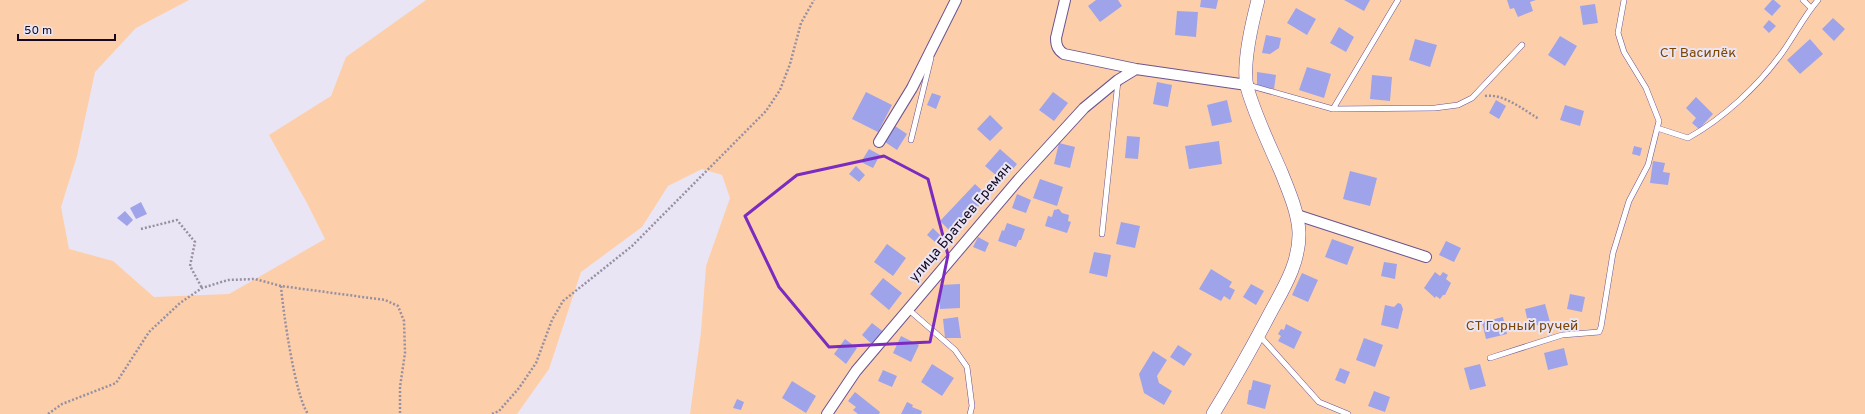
<svg xmlns="http://www.w3.org/2000/svg" width="1865" height="414" viewBox="0 0 1865 414" font-family="Overpass,sans-serif">
	<rect width="100%" height="100%" fill="#eae5f4"/>
	<path fill="#fccfaa" d="M 0,0 L 189,0 L 136,28 L 95,72 L 77,156 L 61,207 L 69,249 L 113,261 L 154,297 L 229,294 L 325,239 L 307,203 L 269,135 L 331,96 L 346,57 L 426,0 L 1865,0 L 1865,414 L 690,414 L 701,332 L 706,266 L 730,198 L 722,175 L 702,169 L 668,186 L 642,227 L 581,272 L 549,369 L 517,414 L 0,414 Z"/>
	<path fill="#9fa3e9" d="M 1096,0 L 1118,0 L 1122,6 L 1100,22 L 1088,6 Z
		M 1201,0 L 1218,0 L 1216,9 L 1200,7 Z
		M 1344,0 L 1370,0 L 1364,11 Z
		M 1507,0 L 1536,0 L 1530,2 L 1533,11 L 1518,17 L 1514,8 L 1510,9 Z
		M 1772,0 L 1774,0 L 1781,6 L 1772,16 L 1764,9 Z
		M 1595,4 L 1598,23 L 1583,25 L 1580,6 Z
		M 1296,8 L 1316,19 L 1307,35 L 1287,23 Z
		M 1177,11 L 1198,12 L 1196,37 L 1175,35 Z
		M 1833,18 L 1845,29 L 1834,41 L 1822,29 Z
		M 1769,20 L 1776,26 L 1769,33 L 1763,27 Z
		M 1339,27 L 1354,37 L 1346,52 L 1330,43 Z
		M 1266,35 L 1281,38 L 1279,48 L 1270,54 L 1262,53 Z
		M 1560,36 L 1577,46 L 1565,66 L 1548,55 Z
		M 1415,39 L 1437,45 L 1430,67 L 1409,60 Z
		M 1810,39 L 1823,54 L 1800,74 L 1787,60 Z
		M 1307,67 L 1331,74 L 1324,98 L 1299,90 Z
		M 1257,72 L 1276,75 L 1274,89 L 1257,86 Z
		M 1372,75 L 1392,77 L 1390,101 L 1370,99 Z
		M 1157,82 L 1172,85 L 1168,107 L 1153,104 Z
		M 866,92 L 892,105 L 878,132 L 852,119 Z
		M 1053,92 L 1068,103 L 1054,121 L 1039,110 Z
		M 932,93 L 941,96 L 936,109 L 927,105 Z
		M 1696,97 L 1713,114 L 1699,129 L 1692,123 L 1696,118 L 1686,108 Z
		M 1227,100 L 1232,122 L 1212,126 L 1207,105 Z
		M 1496,100 L 1506,106 L 1499,119 L 1489,113 Z
		M 1565,105 L 1584,111 L 1580,126 L 1560,120 Z
		M 990,115 L 1003,128 L 990,141 L 977,129 Z
		M 895,126 L 907,134 L 897,150 L 885,142 Z
		M 1127,136 L 1140,137 L 1138,159 L 1125,158 Z
		M 1219,141 L 1222,164 L 1189,169 L 1185,146 Z
		M 1059,143 L 1075,147 L 1070,168 L 1054,164 Z
		M 1634,146 L 1642,148 L 1640,156 L 1632,154 Z
		M 869,149 L 880,155 L 873,168 L 861,162 Z
		M 1000,149 L 1017,164 L 1003,181 L 985,166 Z
		M 1653,161 L 1665,163 L 1663,172 L 1670,173 L 1668,185 L 1650,183 Z
		M 856,166 L 865,175 L 859,182 L 849,174 Z
		M 1350,171 L 1377,178 L 1370,206 L 1343,199 Z
		M 1040,179 L 1063,187 L 1057,206 L 1033,198 Z
		M 975,184 L 988,196 L 953,234 L 940,221 Z
		M 1017,194 L 1031,200 L 1026,213 L 1012,208 Z
		M 141,202 L 147,214 L 136,219 L 130,208 Z
		M 1059,209 L 1062,213 L 1069,215 L 1068,221 L 1071,222 L 1067,233 L 1045,226 L 1048,216 L 1052,217 L 1054,210 Z
		M 125,211 L 133,220 L 127,226 L 117,218 Z
		M 1121,222 L 1140,226 L 1135,248 L 1116,244 Z
		M 1007,223 L 1025,229 L 1021,240 L 1019,240 L 1016,247 L 998,241 L 1002,230 L 1004,231 Z
		M 933,228 L 945,240 L 940,246 L 927,235 Z
		M 978,237 L 989,243 L 985,252 L 973,247 Z
		M 1332,239 L 1354,247 L 1347,265 L 1325,257 Z
		M 1446,241 L 1461,248 L 1454,262 L 1439,255 Z
		M 887,244 L 906,258 L 893,276 L 874,262 Z
		M 1094,252 L 1111,255 L 1107,277 L 1089,273 Z
		M 1384,262 L 1397,264 L 1395,279 L 1381,276 Z
		M 1211,269 L 1232,282 L 1229,287 L 1235,290 L 1230,300 L 1224,296 L 1221,301 L 1199,289 Z
		M 1435,272 L 1440,276 L 1443,272 L 1448,275 L 1446,279 L 1451,283 L 1445,295 L 1443,295 L 1440,299 L 1436,296 L 1435,298 L 1424,288 Z
		M 1302,273 L 1318,280 L 1308,302 L 1292,295 Z
		M 883,278 L 902,293 L 889,310 L 870,294 Z
		M 960,284 L 960,308 L 940,309 L 940,285 Z
		M 1251,284 L 1264,291 L 1256,305 L 1243,297 Z
		M 1570,294 L 1585,297 L 1582,312 L 1567,309 Z
		M 1398,303 L 1401,304 L 1403,309 L 1398,329 L 1381,325 L 1385,305 L 1394,307 Z
		M 1545,304 L 1550,322 L 1529,327 L 1525,309 Z
		M 958,317 L 961,338 L 945,338 L 943,319 Z
		M 1503,317 L 1507,334 L 1486,339 L 1482,322 Z
		M 872,323 L 885,333 L 874,346 L 862,335 Z
		M 1286,324 L 1302,332 L 1294,349 L 1278,341 L 1281,336 L 1278,334 L 1281,329 L 1284,330 Z
		M 901,336 L 919,345 L 911,362 L 893,353 Z
		M 1364,338 L 1383,345 L 1375,367 L 1356,360 Z
		M 845,339 L 857,348 L 846,364 L 834,354 Z
		M 1178,345 L 1192,354 L 1184,366 L 1170,357 Z
		M 1564,348 L 1568,365 L 1548,370 L 1544,353 Z
		M 1153,351 L 1167,360 L 1157,376 L 1159,383 L 1172,391 L 1164,405 L 1144,393 L 1139,374 Z
		M 932,364 L 954,378 L 942,396 L 921,382 Z
		M 1480,364 L 1486,386 L 1470,390 L 1464,368 Z
		M 1340,368 L 1350,372 L 1345,384 L 1335,380 Z
		M 883,370 L 897,376 L 892,387 L 878,381 Z
		M 1253,380 L 1271,385 L 1265,409 L 1247,404 L 1249,390 L 1251,390 Z
		M 792,381 L 816,396 L 806,413 L 782,398 Z
		M 1374,391 L 1390,397 L 1385,412 L 1368,406 Z
		M 855,392 L 880,412 L 879,414 L 858,414 L 853,410 L 856,407 L 848,401 Z
		M 737,399 L 744,402 L 741,410 L 733,408 Z
		M 907,402 L 913,405 L 912,407 L 922,411 L 921,414 L 901,414 Z"/>
	<g fill="none" stroke-linecap="round" stroke-linejoin="round">
		<defs>
			<path id="service" d="M 1803,0 L 1811,8
				M 1248,85 L 1333,109 L 1398,0
				M 1333,109 L 1435,108 L 1458,105 L 1472,98 L 1522,45
				M 1657,128 L 1688,138 C 1724,118 1758,86 1782,53 C 1795,35 1804,16 1818,0
				M 911,140 L 931,58
				M 1102,234 L 1118,81
				M 909,310 L 955,350 L 967,367 L 972,406 L 970,414
				M 1259,335 L 1319,402 L 1348,414
				M 1490,358 L 1562,335 L 1599,332 L 1601,327 L 1613,253 L 1629,201 L 1648,165 L 1659,121 L 1646,88 L 1624,52 L 1618,33 L 1624,0"/>
			<path id="minor" d="M 1065,0 L 1056,38 C 1056,46 1058,50 1064,54 L 1136,69 L 1247,85
				M 879,142 L 912,88 L 956,0
				M 1297,215 L 1426,257
				M 827,414 L 856,371 L 1019,179 L 1084,108 L 1118,80 L 1136,69"/>
			<path id="tertiary" d="M 1213,414 C 1232,383 1250,351 1267,319 C 1281,292 1300,265 1299,232 C 1298,212 1289,192 1282,174 C 1270,146 1255,116 1247,87 C 1242,64 1252,23 1258,0"/>
		</defs>
		<use href="#service" stroke="#6c5391" stroke-width="6"/>
		<use href="#minor" stroke="#6c5391" stroke-width="12"/>
		<use href="#tertiary" stroke="#6c5391" stroke-width="14"/>
		<path stroke="#978fa2" stroke-width="2.5" stroke-dasharray="2 2" stroke-linecap="butt" d="M 1485,96 C 1503,93 1524,110 1539,119
			M 141,229 L 177,220 L 195,242 L 190,266 L 202,288
			M 281,286 C 283,311 295,396 308,414
			M 48,414 L 62,404 L 116,383 L 149,332 L 180,303 L 202,288 L 228,280 L 255,279 L 281,286 L 385,300 L 398,306 L 404,321 L 405,353 L 400,387 L 400,414
			M 492,414 L 499,411 L 519,388 L 536,363 L 552,320 L 563,301 L 632,246 L 766,111 L 780,90 L 790,64 L 801,23 L 814,0"/>
		<use href="#service" stroke="#fff" stroke-width="5"/>
		<use href="#minor" stroke="#fff" stroke-width="10"/>
		<use href="#tertiary" stroke="#fff" stroke-width="13"/>
	</g>
	<path fill="none" stroke="#7b2cbf" stroke-width="3" stroke-linejoin="round" d="M 884,156 L 928,179 L 948,255 L 930,342 L 829,347 L 779,287 L 745,216 L 797,175 Z"/>
	<g text-anchor="middle" dominant-baseline="central" stroke-width="4" stroke-linejoin="round" paint-order="stroke">
		<g font-size="14" fill="#7e4500" stroke="#eae5f4">
			<text x="1698" y="53">СТ Василёк</text>
			<text x="1522" y="326">СТ Горный ручей</text>
		</g>
		<g font-size="14" fill="#140921" stroke="#eae5f4">
			<text transform="translate(961 223) rotate(-50)">улица Братьев Еремян</text>
		</g>
	</g>
	<path d="M18 34v6h97v-6" fill="none" stroke="#140921" stroke-width="2"/>
	<text x="24" y="34" font-size="12" fill="#140921" stroke="#eae5f4" stroke-width="3" paint-order="stroke">50 m</text>
</svg>
